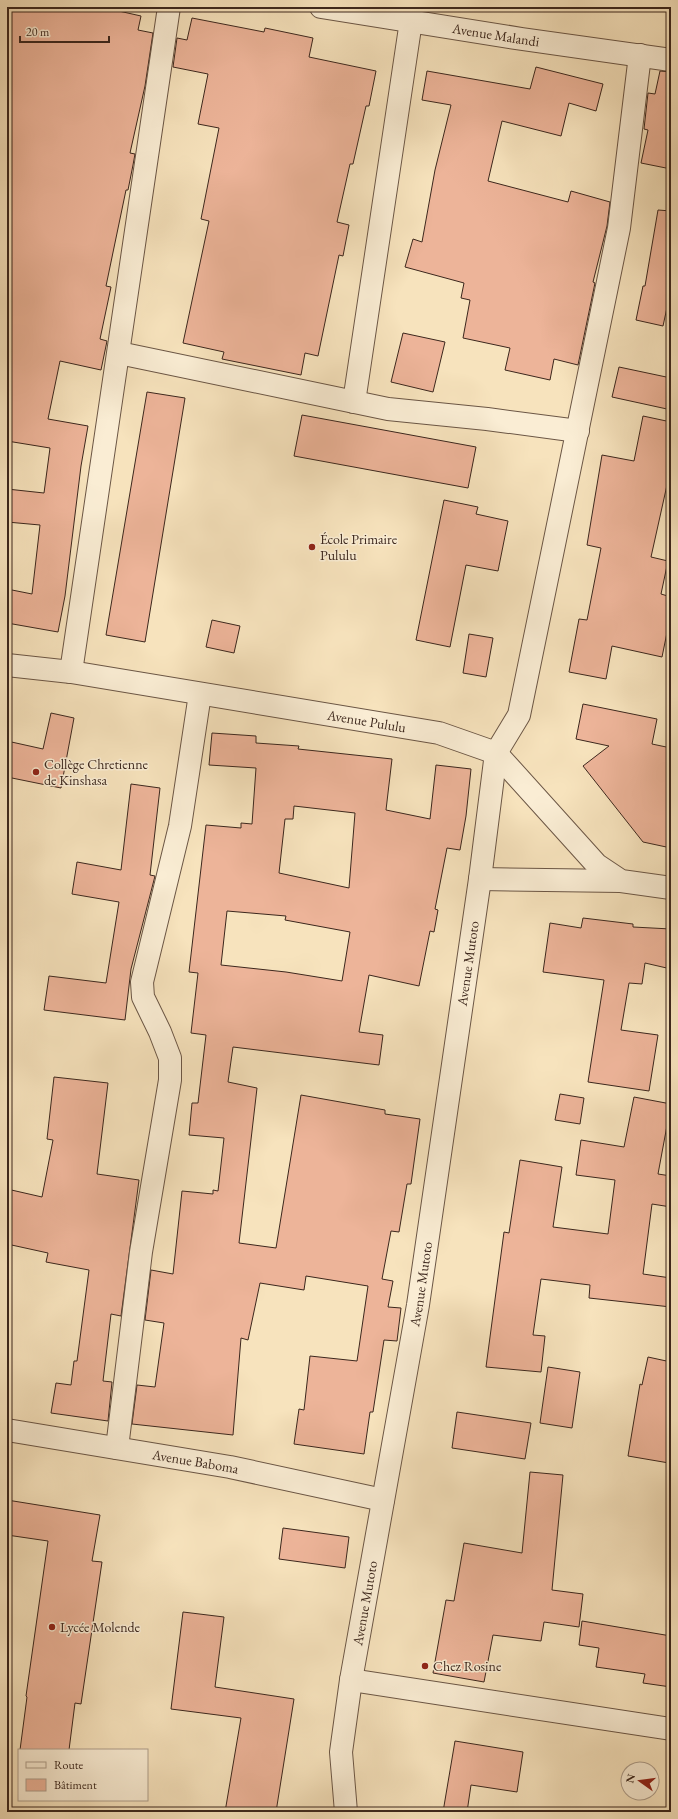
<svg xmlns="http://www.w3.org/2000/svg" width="678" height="1819" viewBox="0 0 678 1819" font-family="'EB Garamond',serif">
	<rect width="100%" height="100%" fill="#f7e3bd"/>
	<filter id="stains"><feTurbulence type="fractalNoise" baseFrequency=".005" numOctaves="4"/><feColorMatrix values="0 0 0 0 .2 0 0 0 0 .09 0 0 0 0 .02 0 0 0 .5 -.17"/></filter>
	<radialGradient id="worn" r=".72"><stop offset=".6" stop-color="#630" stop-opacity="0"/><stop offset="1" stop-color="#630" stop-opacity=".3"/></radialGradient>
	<path fill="#edb499" stroke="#3c271d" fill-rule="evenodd" d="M 7,7 L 101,7 L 141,16 L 138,30 L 153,33 L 145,86 L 130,153 L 135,154 L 133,165 L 128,190 L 126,190 L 106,286 L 111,287 L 100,339 L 107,341 L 101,370 L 60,361 L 48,419 L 88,426 L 81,466 L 65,596 L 58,632 L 7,623 L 7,589 L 32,594 L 40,525 L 7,522 L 7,489 L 44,493 L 50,448 L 7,441 Z
		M 192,18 L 264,32 L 265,28 L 313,38 L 309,57 L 376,71 L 369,106 L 366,106 L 353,164 L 350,164 L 337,222 L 349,225 L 343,256 L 339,255 L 318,356 L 305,353 L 301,375 L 222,359 L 224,352 L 183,343 L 209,221 L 201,219 L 219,128 L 198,124 L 208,74 L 173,67 L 177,38 L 187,40 Z
		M 536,67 L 603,84 L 596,111 L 569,103 L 561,136 L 502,121 L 488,181 L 568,202 L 571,191 L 610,202 L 607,226 L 593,282 L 595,283 L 578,365 L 554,359 L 550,380 L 505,370 L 510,348 L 463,338 L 470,300 L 461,298 L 464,283 L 405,267 L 413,239 L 422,242 L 435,170 L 451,105 L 422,100 L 427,71 L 530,89 Z
		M 660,71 L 671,72 L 671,169 L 641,163 L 648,130 L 644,129 L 648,93 L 655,94 Z
		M 658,210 L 671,211 L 671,289 L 663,326 L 636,320 L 643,286 L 645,286 Z
		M 403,333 L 445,342 L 433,392 L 391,382 Z
		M 619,367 L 671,378 L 671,390 L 667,409 L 612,397 Z
		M 147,392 L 185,398 L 145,642 L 106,635 Z
		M 302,415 L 476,447 L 468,488 L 294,456 Z
		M 643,416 L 671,422 L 671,467 L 651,557 L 668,561 L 661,594 L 671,597 L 671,613 L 662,657 L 612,646 L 606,679 L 569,672 L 579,619 L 587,620 L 601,548 L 587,545 L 602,455 L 634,461 Z
		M 444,500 L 478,507 L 476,514 L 508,521 L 498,571 L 466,565 L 450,647 L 416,640 Z
		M 212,620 L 240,626 L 234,653 L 206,647 Z
		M 469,634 L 493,638 L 486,677 L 463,673 Z
		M 583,704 L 657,719 L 652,744 L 671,748 L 671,848 L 643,842 L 583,766 L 609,746 L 576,739 Z
		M 51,713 L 74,718 L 61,788 L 7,777 L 7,741 L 43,749 Z
		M 212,733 L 256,736 L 256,743 L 299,746 L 298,749 L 392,759 L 386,810 L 430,819 L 436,765 L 471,769 L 466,816 L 460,850 L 447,848 L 435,909 L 438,910 L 434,932 L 430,931 L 419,986 L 369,975 L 359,1032 L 383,1035 L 379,1065 L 233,1047 L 228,1082 L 257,1088 L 239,1243 L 276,1248 L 301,1095 L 385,1110 L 385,1114 L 420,1119 L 411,1184 L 407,1184 L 399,1232 L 391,1231 L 382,1279 L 393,1281 L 388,1307 L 401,1308 L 397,1341 L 384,1340 L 373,1412 L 370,1412 L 364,1454 L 294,1444 L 299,1409 L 304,1410 L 310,1356 L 357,1361 L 368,1286 L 306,1276 L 304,1290 L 260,1283 L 248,1340 L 241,1338 L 233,1435 L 132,1424 L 137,1385 L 155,1387 L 164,1323 L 145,1320 L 151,1270 L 173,1274 L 182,1191 L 213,1194 L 213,1190 L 218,1191 L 224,1138 L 189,1135 L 192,1103 L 198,1103 L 206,1035 L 191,1033 L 198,973 L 189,972 L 206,825 L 241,828 L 241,823 L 252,824 L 256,768 L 209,765 ZM 294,806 L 355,813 L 349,888 L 279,873 L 285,819 L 293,819 ZM 227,911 L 286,916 L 285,920 L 350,932 L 342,981 L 286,972 L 221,965 Z
		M 131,784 L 160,788 L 150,875 L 155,876 L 131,969 L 125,1020 L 44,1010 L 49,976 L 106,983 L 119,902 L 72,894 L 77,862 L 121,870 Z
		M 583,918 L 633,924 L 633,927 L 671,929 L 671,969 L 645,963 L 642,984 L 629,983 L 621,1030 L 658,1035 L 649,1091 L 588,1082 L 604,980 L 543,972 L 550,923 L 581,928 Z
		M 54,1077 L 108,1083 L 97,1174 L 139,1180 L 121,1316 L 111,1314 L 103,1381 L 112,1382 L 108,1421 L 51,1413 L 56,1383 L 71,1385 L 74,1361 L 77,1361 L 89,1270 L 46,1262 L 48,1253 L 7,1244 L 7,1189 L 42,1197 L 53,1140 L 47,1139 Z
		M 560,1094 L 584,1098 L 580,1124 L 555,1120 Z
		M 634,1097 L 671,1104 L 658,1174 L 671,1176 L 671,1207 L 652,1204 L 643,1274 L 671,1278 L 671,1307 L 589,1298 L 590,1285 L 541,1279 L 533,1335 L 545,1336 L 541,1372 L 486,1367 L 504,1232 L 509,1233 L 520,1160 L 562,1167 L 553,1227 L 608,1234 L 615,1180 L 576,1175 L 581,1140 L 624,1147 Z
		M 648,1357 L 671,1362 L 671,1449 L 669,1463 L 628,1456 L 640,1384 L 642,1385 Z
		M 548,1367 L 580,1372 L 572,1428 L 540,1423 Z
		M 457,1412 L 531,1423 L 525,1459 L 452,1448 Z
		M 530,1472 L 563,1475 L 552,1590 L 583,1594 L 579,1627 L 544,1622 L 541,1641 L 493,1635 L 484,1682 L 433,1673 L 446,1600 L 454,1601 L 464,1543 L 522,1553 Z
		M 7,1500 L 100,1515 L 92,1561 L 102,1562 L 81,1704 L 75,1703 L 69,1750 L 20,1750 L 27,1697 L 26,1696 L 48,1541 L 7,1535 Z
		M 283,1528 L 349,1537 L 345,1568 L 279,1559 Z
		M 183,1612 L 224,1617 L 215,1687 L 294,1699 L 276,1812 L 225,1812 L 241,1718 L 171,1709 Z
		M 582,1621 L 671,1636 L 671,1687 L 643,1683 L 645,1674 L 596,1667 L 599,1648 L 579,1645 Z
		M 455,1741 L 523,1752 L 517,1792 L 471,1785 L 467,1812 L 443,1812 Z"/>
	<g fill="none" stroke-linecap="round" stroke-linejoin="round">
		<defs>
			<g id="minor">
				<path id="s1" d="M 321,7 L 522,39 L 671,60"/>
				<path d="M 119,353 L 388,409 L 487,419 L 578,431"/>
				<path d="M 354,402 L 411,21"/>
				<path id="s2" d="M 7,665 L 71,672 L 439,733 L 496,753 L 597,865 L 621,881 L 671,888"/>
				<path d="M 71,672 L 169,7"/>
				<path d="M 480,879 L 621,881"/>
				<path id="s3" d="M 7,1430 L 230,1467 L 383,1500"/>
				<path d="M 117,1448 L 141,1252 L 170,1080 L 170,1058 L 160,1032 L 143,997 L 142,982 L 180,826 L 200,694"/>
				<path d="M 351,1680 L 671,1729"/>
				<path id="s4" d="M 346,1812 L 341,1752 L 351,1680 L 418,1305 L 480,879 L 496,753 L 519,715 L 619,228 L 640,55"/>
			</g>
		</defs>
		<use href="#minor" stroke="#6b5645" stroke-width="24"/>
		<use href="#minor" stroke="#faedd4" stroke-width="22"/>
	</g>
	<g fill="#8f2418" stroke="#faedd4" stroke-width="1.5">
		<circle cx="312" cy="547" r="4"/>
		<circle cx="36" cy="772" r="4"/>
		<circle cx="52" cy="1627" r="4"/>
		<circle cx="425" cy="1666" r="4"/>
	</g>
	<g text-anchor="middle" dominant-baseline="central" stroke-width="3" stroke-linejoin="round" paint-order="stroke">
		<g font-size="14" fill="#3c271d" stroke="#faedd4">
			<text stroke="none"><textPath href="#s1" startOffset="177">Avenue Malandi</textPath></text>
			<text stroke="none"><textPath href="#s2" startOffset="364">Avenue Pululu</textPath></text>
			<text stroke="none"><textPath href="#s4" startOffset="859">Avenue Mutoto</textPath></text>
			<text stroke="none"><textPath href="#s4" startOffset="535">Avenue Mutoto</textPath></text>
			<text stroke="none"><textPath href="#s3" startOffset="191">Avenue Baboma</textPath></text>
			<text stroke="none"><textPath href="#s4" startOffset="211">Avenue Mutoto</textPath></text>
		</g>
		<g font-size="14" fill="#3c271d" stroke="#faedd4" text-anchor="start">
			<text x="320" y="539">École Primaire<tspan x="320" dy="16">Pululu</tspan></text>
			<text x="44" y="764">Collège Chretienne<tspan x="44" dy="16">de Kinshasa</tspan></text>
			<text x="60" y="1627">Lycée Molende</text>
			<text x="433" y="1666">Chez Rosine</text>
		</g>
	</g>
	<rect width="678" height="1819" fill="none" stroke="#f7e3bd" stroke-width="24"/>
	<rect x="8" y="8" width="662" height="1803" fill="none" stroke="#3c271d" stroke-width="2"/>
	<rect x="12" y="12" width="654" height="1795" fill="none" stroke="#3c271d"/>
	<rect x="18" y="1749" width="130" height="52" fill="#faedd4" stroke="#ae9e8b"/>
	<rect x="26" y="1762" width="20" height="6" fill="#faedd4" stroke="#ae9e8b"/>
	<text x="54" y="1769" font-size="12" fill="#3c271d">Route</text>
	<rect x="26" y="1779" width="20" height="12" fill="#edb499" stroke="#ae9e8b"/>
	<text x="54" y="1789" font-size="12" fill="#3c271d">Bâtiment</text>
	<g transform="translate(640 1781) rotate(284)"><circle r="19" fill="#faedd4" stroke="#ae9e8b"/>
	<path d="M0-3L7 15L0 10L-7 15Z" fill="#8f2418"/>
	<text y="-6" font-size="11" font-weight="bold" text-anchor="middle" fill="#3c271d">N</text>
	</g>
	<path d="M20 36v6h89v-6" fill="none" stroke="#3c271d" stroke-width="2"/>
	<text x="26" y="36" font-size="12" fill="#3c271d" stroke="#faedd4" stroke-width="3" paint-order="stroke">20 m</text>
	<rect width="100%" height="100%" filter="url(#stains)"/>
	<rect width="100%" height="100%" fill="url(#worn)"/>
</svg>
